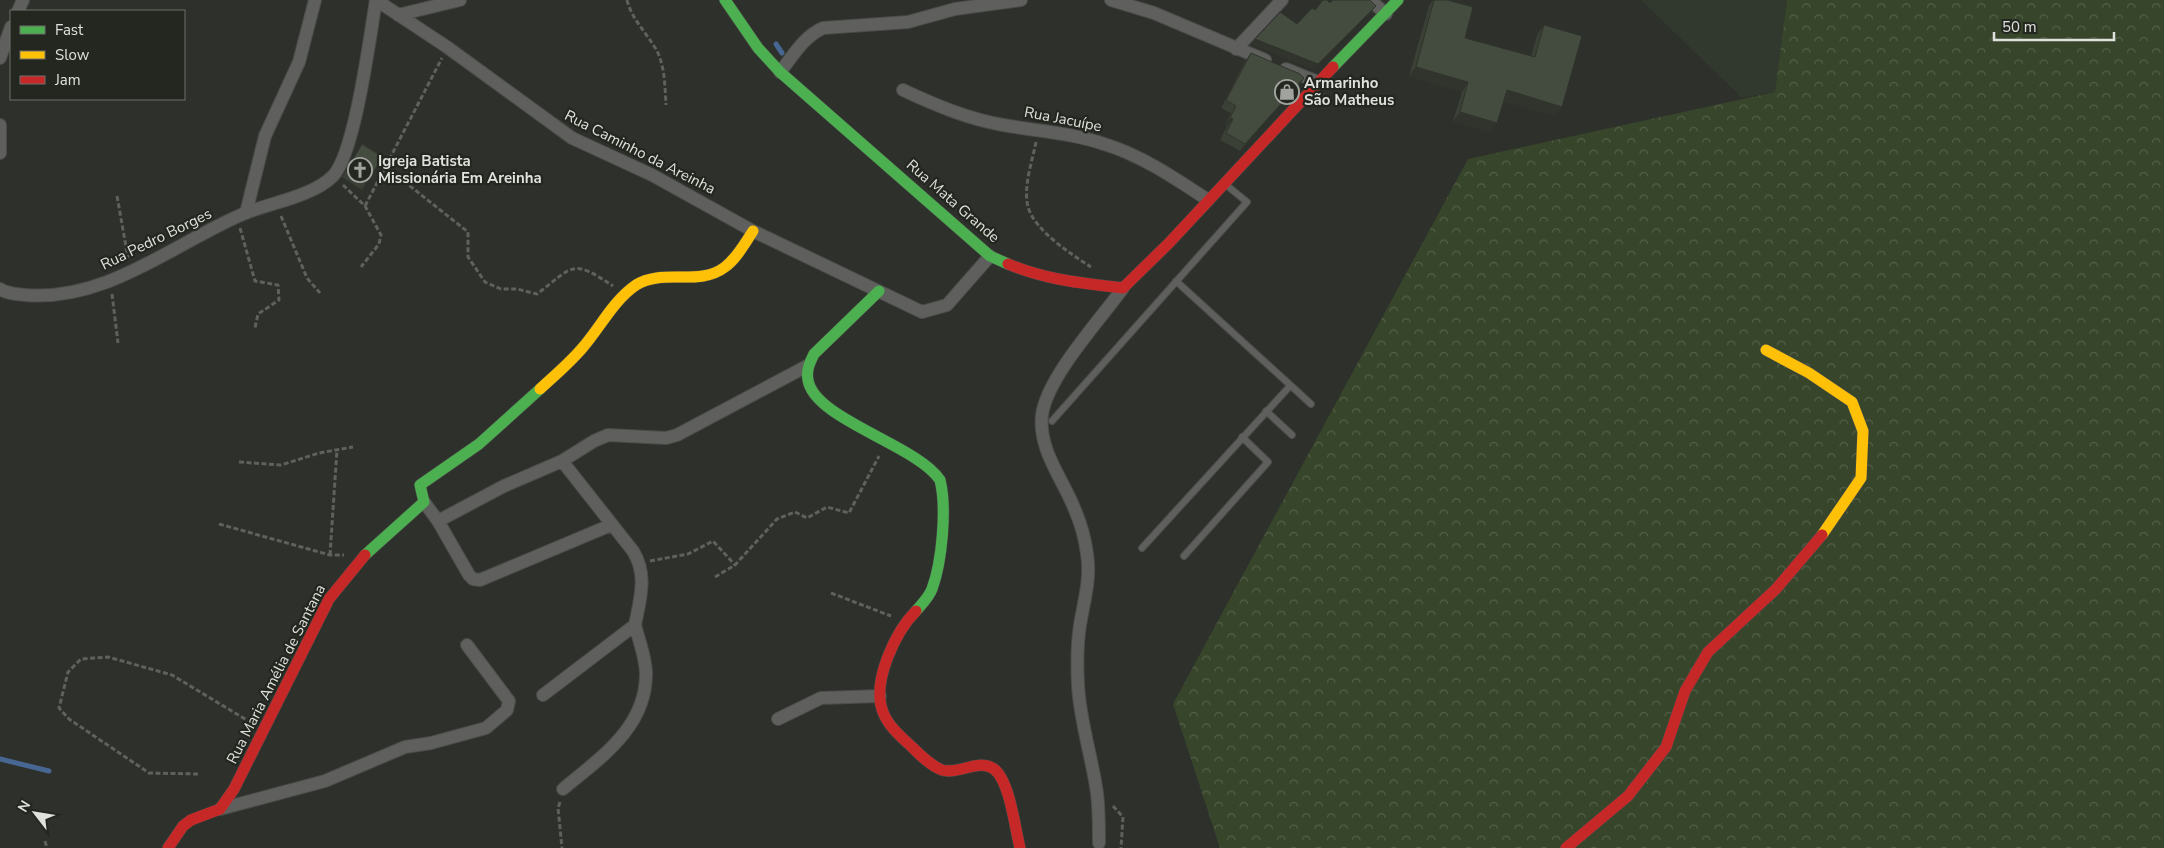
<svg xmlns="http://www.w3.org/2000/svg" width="2164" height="848" viewBox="0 0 2164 848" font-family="'Nunito Sans',sans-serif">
	<defs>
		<pattern id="forest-crowns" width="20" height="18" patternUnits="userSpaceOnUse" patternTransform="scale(1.25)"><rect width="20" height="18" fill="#37452a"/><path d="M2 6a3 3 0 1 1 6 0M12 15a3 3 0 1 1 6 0" fill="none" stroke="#546048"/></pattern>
	</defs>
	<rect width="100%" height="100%" fill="#2d302b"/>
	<path fill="#31382d" d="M 1641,0 L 1787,0 L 1775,92 L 1742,98 Z"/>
	<path fill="url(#forest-crowns)" d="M 1787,0 L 2164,0 L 2164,848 L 1220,848 L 1173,704 L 1468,159 L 1775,92 Z"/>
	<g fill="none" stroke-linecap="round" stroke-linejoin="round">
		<path stroke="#476692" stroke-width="5" d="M 776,44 L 782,53
			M 0,759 L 49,771"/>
		<defs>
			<path id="lane" d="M 1176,281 L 1311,404
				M 1266,411 L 1292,435
				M 1052,421 L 1247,202 L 1225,184
				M 1142,548 L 1290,386
				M 1184,556 L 1268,462 L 1242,437"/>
			<path id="street" d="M 376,0 L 447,47 L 572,138 L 652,175 L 753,231 L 922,312 L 947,305 L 990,256
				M 1111,0 L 1154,13 L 1265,60
				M 1370,0 L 1386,14
				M 18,11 L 23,0
				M 398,15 L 460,0
				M 1236,49 L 1282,0
				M 0,58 L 11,27
				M 1286,69 L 1318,82
				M 780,72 C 793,56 803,37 823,28 L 908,22 L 955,9 L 1021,0
				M 903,90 C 935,105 968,119 1003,125 C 1037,131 1071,133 1104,144 C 1141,155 1176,179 1208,200
				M 0,125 L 0,153
				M 246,213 L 265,136 L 299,62 L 315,0
				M 0,289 C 7,294 17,294 25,295 C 106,302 173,244 243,214 C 269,203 312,197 333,176 C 355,153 370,36 376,0
				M 424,502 L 438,521 L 504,486 L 562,461 L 594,441 L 608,435 L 666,438 L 677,435 L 807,366
				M 438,521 L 469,575 L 473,579 L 480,580 L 611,525
				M 543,695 L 635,625 C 640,599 648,575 633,551 L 562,461
				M 778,719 L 821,698 L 880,696
				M 563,789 C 600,758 646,728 646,674 C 646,658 639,641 635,625
				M 220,809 L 325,781 L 405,747 L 431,743 L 486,728 L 507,710 L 509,701 L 467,645
				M 1099,843 C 1099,826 1099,810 1097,793 C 1092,757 1080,722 1078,685 C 1077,665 1077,644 1080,625 C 1084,601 1091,578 1087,554 C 1085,538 1081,524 1075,510 C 1063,479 1038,450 1042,415 C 1047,377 1100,320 1123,288"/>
			<path id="fast" d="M 725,0 L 758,48 L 780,72 L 990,256 L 1008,264
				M 1333,67 L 1398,0
				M 879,291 L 814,354 C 810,362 806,370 808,380 C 814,419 917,445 940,480 C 947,508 942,562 932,589 C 929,597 922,604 916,611
				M 365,555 L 424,502 L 420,485 L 479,444 L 540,389"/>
			<path id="slow" d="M 1766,350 L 1809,373 L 1852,402 L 1863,431 L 1861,478 L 1822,535
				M 540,389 C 555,375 571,362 584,346 C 601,326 614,300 636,285 C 663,268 699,287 725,267 C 737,258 745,243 753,231"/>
			<path id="jam" d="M 1008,264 C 1046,280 1081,283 1123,288 L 1169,243 L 1333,67
				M 916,611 C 896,631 871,682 883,712 C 888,726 901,737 912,747 C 920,755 931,766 942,770 C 959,775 979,758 994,769 C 1010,781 1015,829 1020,848
				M 168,848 L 183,826 L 191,820 L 220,809 L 234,789 L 329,599 L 365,555
				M 1566,848 L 1628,796 L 1666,747 L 1685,691 L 1708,652 L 1776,589 L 1822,535"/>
		</defs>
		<use href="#lane" stroke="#4a4c48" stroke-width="8"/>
		<use href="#street" stroke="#4a4c48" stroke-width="14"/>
		<use href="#fast" stroke="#4a4c48" stroke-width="12"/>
		<use href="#slow" stroke="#4a4c48" stroke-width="12"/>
		<use href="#jam" stroke="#4a4c48" stroke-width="12"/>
		<path stroke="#5f615e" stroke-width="3" stroke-dasharray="5 2.5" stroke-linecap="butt" d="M 627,0 C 632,20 647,33 657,51 C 665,67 665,88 666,105
			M 1036,142 C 1032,162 1023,187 1028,207 C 1035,231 1071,254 1091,267
			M 386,167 L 468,232 L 468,257 L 485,282 L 501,289 L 517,289 L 537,294 C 574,266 571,258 613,286
			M 343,185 L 365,206 L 381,235 L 379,244 L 361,267
			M 117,196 L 128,258
			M 365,206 L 442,58
			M 281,216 L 307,278 L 320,293
			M 240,228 L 255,281 L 278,285 L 279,300 L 258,314 L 255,328
			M 112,294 L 118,343
			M 239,462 L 281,465 L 319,453 L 353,447
			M 219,524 L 330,555 L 344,555
			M 330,555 L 337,450
			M 650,561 L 688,554 L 713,541 L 735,565
			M 715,577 L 735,565 L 777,519 L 795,512 L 807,518 L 827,507 L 849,513 L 879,456
			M 831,593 L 891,616
			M 198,774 L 149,773 L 69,719 L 59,708 L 68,672 L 81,659 L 108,657 L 172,675 L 250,722
			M 560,802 L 558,808 L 562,848
			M 1113,806 L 1123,817 L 1121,848
			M 45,841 L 47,848"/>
		<use href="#lane" stroke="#5f605e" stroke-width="6"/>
		<use href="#street" stroke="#5f605e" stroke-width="12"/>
		<use href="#fast" stroke="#4caf50" stroke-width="11"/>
		<use href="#slow" stroke="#ffc107" stroke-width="11"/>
		<use href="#jam" stroke="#c62828" stroke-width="11"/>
	</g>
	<path fill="#3a4036" d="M 1433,0 L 1447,0 L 1465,38 L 1531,56 L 1537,35 L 1544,25 L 1562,107 L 1555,116 L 1504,101 L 1491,133 L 1453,121 L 1462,92 L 1409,76 L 1429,6 Z
		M 1251,53 L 1304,78 L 1299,85 L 1240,151 L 1220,140 L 1227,126 L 1225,125 L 1231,113 L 1221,108 L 1246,60 Z
		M 362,144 L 366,183 L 362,190 L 342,177 Z"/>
	<path fill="#30342c" d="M 1376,6 L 1371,12 L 1314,70 L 1251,45 L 1255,39 Z
		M 1416,67 L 1468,82 L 1462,92 L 1409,76 Z
		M 1304,78 L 1299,85 L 1240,151 L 1245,144 Z
		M 1507,90 L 1562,107 L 1555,116 L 1500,100 Z
		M 1460,112 L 1497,123 L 1491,133 L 1453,121 Z
		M 1230,118 L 1233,119 L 1227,126 L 1225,125 Z"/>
	<path fill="#444b3f" stroke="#30342c" d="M 1323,0 L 1327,0 L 1330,3 L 1333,0 L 1370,0 L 1376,6 L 1318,64 L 1255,39 L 1280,12 L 1297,24 L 1312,8 L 1315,10 Z
		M 1434,0 L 1447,0 L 1473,7 L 1465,38 L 1535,57 L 1544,25 L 1582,36 L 1562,107 L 1507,90 L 1497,123 L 1460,112 L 1468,82 L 1416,67 Z
		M 1251,53 L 1300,74 L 1304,78 L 1245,144 L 1226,133 L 1233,119 L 1230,118 L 1236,106 L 1226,100 Z
		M 362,144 L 383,157 L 366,183 L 346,171 Z"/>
	<defs>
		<symbol id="shop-ring" viewBox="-11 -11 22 22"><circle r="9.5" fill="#232720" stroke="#a0a39e" stroke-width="1.5"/><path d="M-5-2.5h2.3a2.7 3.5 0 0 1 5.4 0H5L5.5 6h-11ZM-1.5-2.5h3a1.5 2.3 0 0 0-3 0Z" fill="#a0a39e"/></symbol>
		<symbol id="church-ring" viewBox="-11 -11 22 22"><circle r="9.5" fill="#232720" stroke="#a0a39e" stroke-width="1.5"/><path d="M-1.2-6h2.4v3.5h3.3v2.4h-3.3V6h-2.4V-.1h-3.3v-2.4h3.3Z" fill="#a0a39e"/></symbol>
	</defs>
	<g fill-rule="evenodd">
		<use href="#shop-ring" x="1273" y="78" width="28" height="28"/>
		<use href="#church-ring" x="346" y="156" width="28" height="28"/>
	</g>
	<g text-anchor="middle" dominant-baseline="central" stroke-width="4.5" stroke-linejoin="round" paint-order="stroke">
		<g font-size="15" font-weight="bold" fill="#dee1dc" stroke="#232720" text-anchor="start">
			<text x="1304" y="83">Armarinho<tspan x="1304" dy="17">São Matheus</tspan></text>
			<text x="378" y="161">Igreja Batista<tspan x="378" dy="17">Missionária Em Areinha</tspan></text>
		</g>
		<g font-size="15" fill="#dee1dc" stroke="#232720">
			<text transform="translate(1063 119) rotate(11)">Rua Jacuípe</text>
			<text transform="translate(640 152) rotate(27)">Rua Caminho da Areinha</text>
			<text transform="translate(953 201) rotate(41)">Rua Mata Grande</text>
			<text transform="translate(156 239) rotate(-26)">Rua Pedro Borges</text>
			<text transform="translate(276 674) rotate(-63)">Rua Maria Amélia de Santana</text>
		</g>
	</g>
	<rect x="10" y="10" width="175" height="90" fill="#232720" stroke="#6e716b"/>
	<rect x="20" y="26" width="25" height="8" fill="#4caf50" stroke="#6e716b"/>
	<text x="55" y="35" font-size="15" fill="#dee1dc">Fast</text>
	<rect x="20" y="51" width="25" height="8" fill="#ffc107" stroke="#6e716b"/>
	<text x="55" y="60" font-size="15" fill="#dee1dc">Slow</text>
	<rect x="20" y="76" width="25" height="8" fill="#c62828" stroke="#6e716b"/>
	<text x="55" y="85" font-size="15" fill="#dee1dc">Jam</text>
	<g transform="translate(35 813) rotate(301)" stroke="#232720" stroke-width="4" paint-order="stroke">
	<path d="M0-4L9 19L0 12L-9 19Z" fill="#dee1dc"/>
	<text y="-8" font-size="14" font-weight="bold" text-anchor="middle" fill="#dee1dc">N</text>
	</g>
	<path d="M1994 32v8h120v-8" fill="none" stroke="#dee1dc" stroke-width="2.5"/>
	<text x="2002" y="32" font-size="15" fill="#dee1dc" stroke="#232720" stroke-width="4" paint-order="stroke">50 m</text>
</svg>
